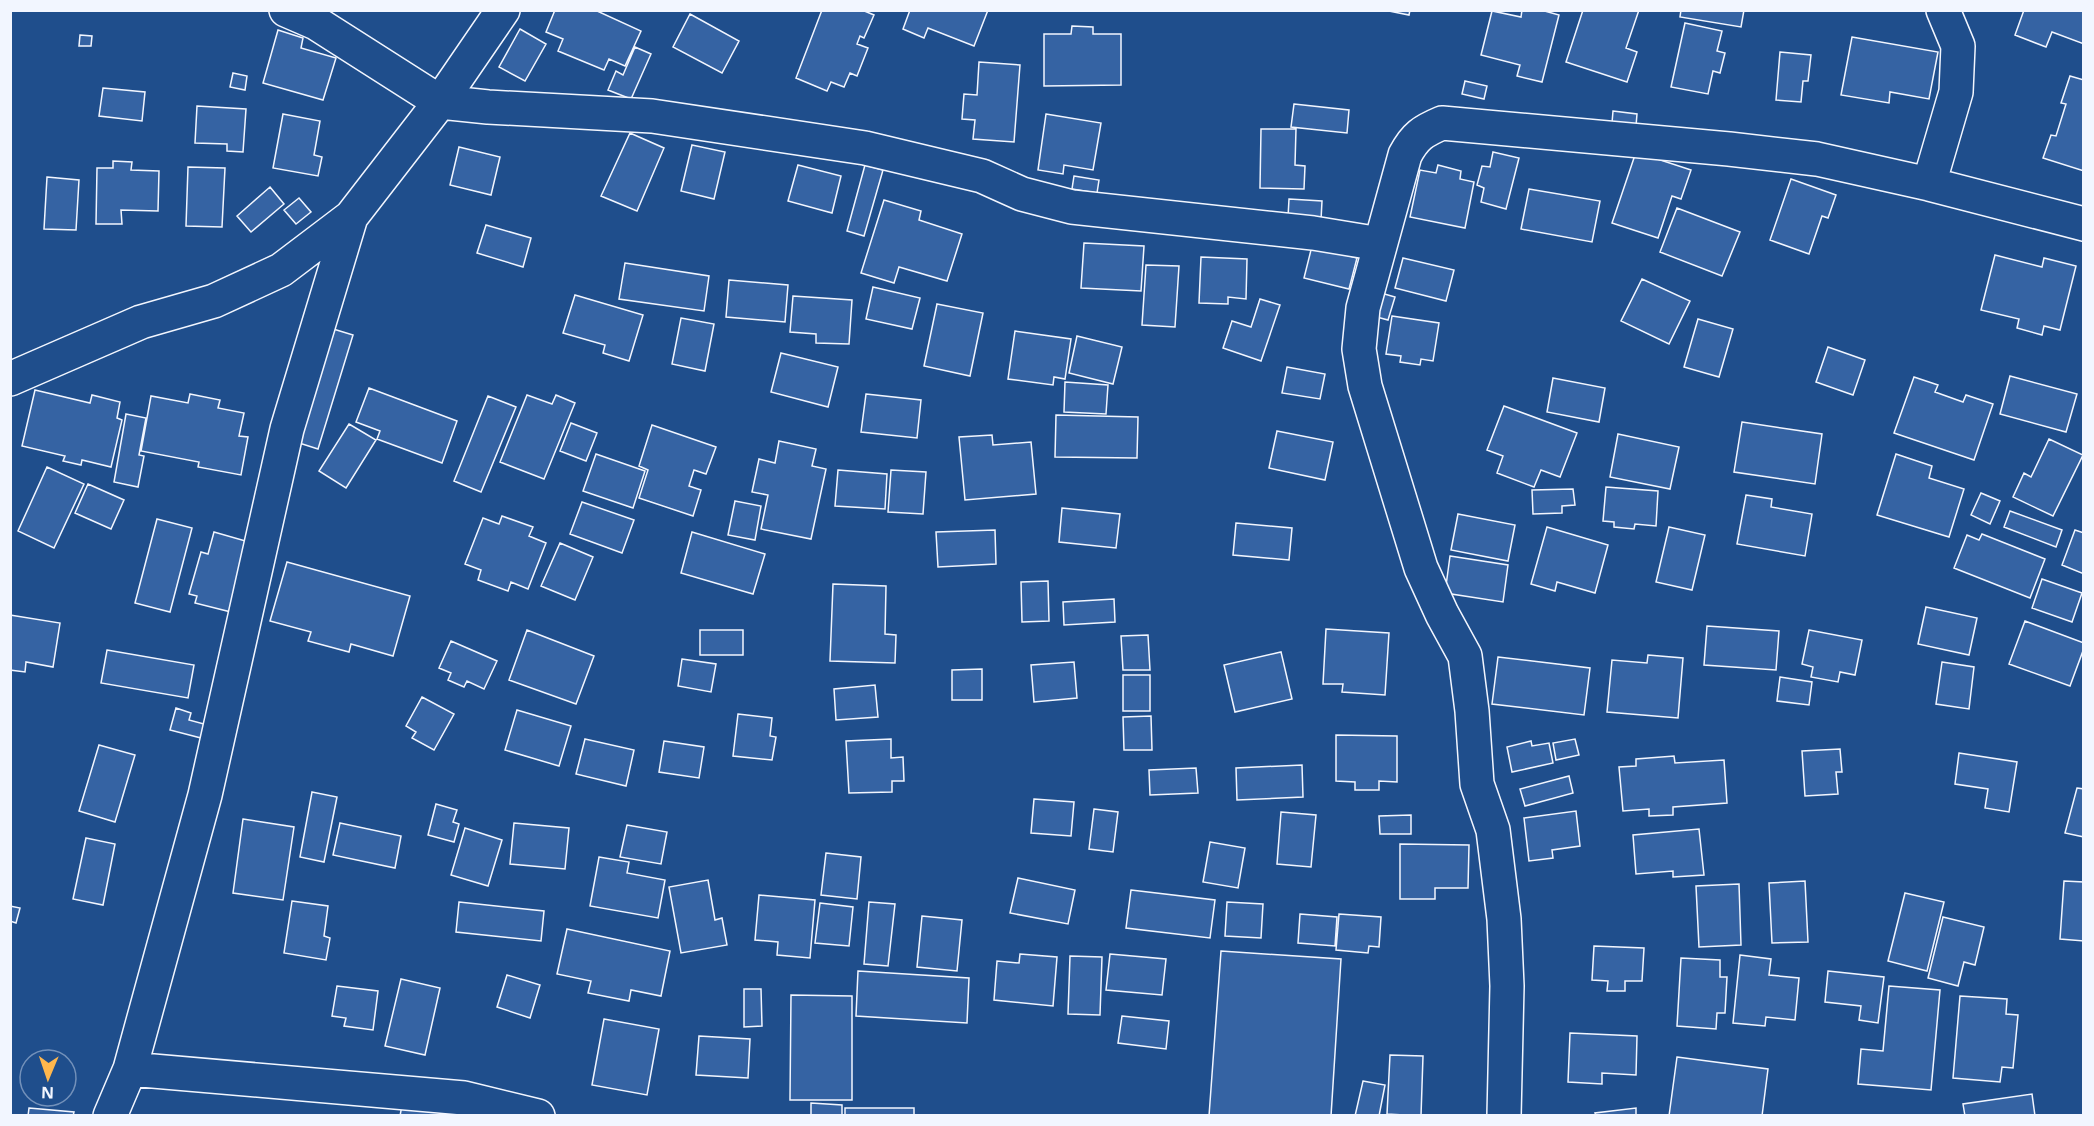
<svg xmlns="http://www.w3.org/2000/svg" width="2094" height="1126" viewBox="0 0 2094 1126" font-family="'Noto Sans',sans-serif">
	<rect width="100%" height="100%" fill="#1f4e8c"/>
	<path fill="#3563a3" stroke="#f2f6ff" stroke-width="1.5" d="M 555,10 L 595,10 L 641,31 L 625,66 L 609,59 L 604,70 L 558,51 L 563,39 L 546,32 Z
		M 822,10 L 862,10 L 874,15 L 864,38 L 860,36 L 857,44 L 868,48 L 857,76 L 850,73 L 844,87 L 831,82 L 827,91 L 796,78 Z
		M 910,10 L 988,10 L 974,46 L 928,28 L 924,38 L 903,29 Z
		M 1384,10 L 1410,10 L 1409,15 Z
		M 1522,10 L 1541,10 L 1559,15 L 1542,82 L 1517,76 L 1520,65 L 1481,55 L 1492,11 L 1521,17 Z
		M 1583,10 L 1639,10 L 1626,48 L 1637,52 L 1627,82 L 1566,62 Z
		M 1681,10 L 1744,10 L 1741,27 L 1680,17 Z
		M 2024,10 L 2084,10 L 2084,44 L 2052,32 L 2046,47 L 2015,35 Z
		M 690,14 L 739,41 L 722,73 L 673,47 Z
		M 1685,23 L 1722,31 L 1717,51 L 1725,53 L 1720,73 L 1713,71 L 1708,94 L 1671,87 Z
		M 1072,26 L 1093,27 L 1093,34 L 1121,34 L 1121,85 L 1044,86 L 1044,34 L 1071,34 Z
		M 520,29 L 546,44 L 525,81 L 499,67 Z
		M 278,30 L 303,38 L 301,48 L 336,58 L 323,100 L 263,83 Z
		M 80,35 L 92,36 L 91,46 L 79,46 Z
		M 1852,37 L 1938,52 L 1929,99 L 1890,92 L 1889,103 L 1841,95 Z
		M 635,47 L 651,54 L 631,99 L 608,90 L 616,71 L 623,75 Z
		M 1780,52 L 1811,55 L 1808,81 L 1803,81 L 1801,102 L 1776,100 Z
		M 979,62 L 1020,65 L 1014,142 L 973,139 L 975,120 L 962,119 L 964,94 L 977,95 Z
		M 233,73 L 247,76 L 245,90 L 230,87 Z
		M 2070,76 L 2084,80 L 2084,171 L 2043,158 L 2051,135 L 2056,136 L 2066,104 L 2061,103 Z
		M 1465,81 L 1487,86 L 1484,99 L 1462,94 Z
		M 103,88 L 145,92 L 142,121 L 99,116 Z
		M 1294,104 L 1349,110 L 1347,133 L 1291,127 Z
		M 197,106 L 246,109 L 243,152 L 227,151 L 227,144 L 195,143 Z
		M 1613,111 L 1637,114 L 1636,126 L 1612,123 Z
		M 283,114 L 320,121 L 314,155 L 322,157 L 318,176 L 273,168 Z
		M 1046,114 L 1101,123 L 1093,170 L 1064,165 L 1063,174 L 1038,170 Z
		M 1261,129 L 1296,129 L 1295,165 L 1305,166 L 1304,189 L 1260,188 Z
		M 630,133 L 664,148 L 637,211 L 601,196 Z
		M 692,145 L 725,152 L 714,199 L 681,191 Z
		M 459,147 L 500,157 L 491,195 L 450,185 Z
		M 1493,152 L 1519,158 L 1506,209 L 1481,202 L 1484,188 L 1477,185 L 1482,166 L 1490,167 Z
		M 1636,152 L 1691,170 L 1681,199 L 1672,196 L 1658,238 L 1612,223 Z
		M 113,161 L 132,162 L 131,170 L 159,171 L 158,211 L 121,210 L 122,224 L 96,224 L 97,168 L 113,168 Z
		M 798,165 L 841,176 L 832,213 L 788,201 Z
		M 865,165 L 883,170 L 864,236 L 847,231 Z
		M 1438,165 L 1461,171 L 1460,179 L 1474,182 L 1465,228 L 1410,217 L 1420,170 L 1436,173 Z
		M 188,167 L 225,168 L 222,227 L 186,226 Z
		M 1074,176 L 1099,180 L 1097,193 L 1072,189 Z
		M 47,177 L 79,180 L 76,230 L 44,229 Z
		M 1791,179 L 1836,195 L 1828,218 L 1822,216 L 1809,254 L 1770,240 Z
		M 270,187 L 284,204 L 251,232 L 237,216 Z
		M 1529,189 L 1600,201 L 1592,242 L 1521,229 Z
		M 299,198 L 311,212 L 296,224 L 284,210 Z
		M 1289,199 L 1322,201 L 1321,220 L 1288,217 Z
		M 884,200 L 921,211 L 919,220 L 962,234 L 947,281 L 899,267 L 894,283 L 861,273 Z
		M 1677,208 L 1740,232 L 1722,276 L 1660,252 Z
		M 486,225 L 531,238 L 523,267 L 477,253 Z
		M 1084,243 L 1144,246 L 1141,291 L 1081,288 Z
		M 1312,246 L 1357,258 L 1349,289 L 1304,278 Z
		M 1995,255 L 2042,267 L 2044,258 L 2076,266 L 2060,330 L 2044,326 L 2042,335 L 2017,328 L 2019,319 L 1981,310 Z
		M 1201,257 L 1247,259 L 1246,299 L 1228,297 L 1228,304 L 1199,303 Z
		M 1403,258 L 1454,270 L 1446,301 L 1395,288 Z
		M 625,263 L 709,276 L 704,311 L 619,299 Z
		M 1146,265 L 1179,266 L 1175,327 L 1142,325 Z
		M 1642,279 L 1690,301 L 1669,344 L 1621,321 Z
		M 729,280 L 788,285 L 785,322 L 726,317 Z
		M 873,287 L 920,298 L 912,329 L 866,319 Z
		M 1381,293 L 1395,297 L 1388,320 L 1373,316 Z
		M 575,295 L 643,315 L 629,361 L 603,353 L 605,345 L 563,333 Z
		M 793,296 L 852,300 L 849,344 L 816,343 L 816,334 L 790,332 Z
		M 1260,299 L 1280,305 L 1261,361 L 1223,348 L 1232,321 L 1251,327 Z
		M 937,304 L 983,313 L 970,376 L 924,366 Z
		M 1392,316 L 1439,323 L 1433,361 L 1421,359 L 1420,365 L 1400,362 L 1401,356 L 1386,354 Z
		M 681,318 L 714,324 L 705,371 L 672,364 Z
		M 1698,319 L 1733,329 L 1719,377 L 1684,367 Z
		M 330,328 L 353,335 L 318,449 L 296,442 Z
		M 1015,331 L 1071,339 L 1065,379 L 1054,377 L 1053,385 L 1008,379 Z
		M 1077,336 L 1122,347 L 1113,384 L 1069,373 Z
		M 1828,347 L 1865,360 L 1853,395 L 1816,382 Z
		M 781,353 L 838,367 L 828,407 L 771,392 Z
		M 1287,367 L 1325,374 L 1320,399 L 1282,393 Z
		M 2010,376 L 2077,394 L 2066,432 L 2000,414 Z
		M 1914,377 L 1938,385 L 1935,392 L 1963,402 L 1966,395 L 1993,404 L 1974,460 L 1894,433 Z
		M 1553,378 L 1605,388 L 1599,422 L 1547,412 Z
		M 1065,382 L 1108,385 L 1106,414 L 1064,412 Z
		M 369,388 L 457,421 L 442,463 L 377,439 L 380,431 L 356,422 Z
		M 35,390 L 90,403 L 92,395 L 120,402 L 117,418 L 122,420 L 111,467 L 82,460 L 81,465 L 63,461 L 65,456 L 22,446 Z
		M 190,394 L 220,400 L 218,408 L 244,413 L 239,436 L 248,437 L 241,475 L 198,467 L 199,462 L 141,451 L 151,396 L 188,403 Z
		M 866,394 L 921,400 L 917,438 L 861,432 Z
		M 527,395 L 552,404 L 556,395 L 575,403 L 544,479 L 500,462 Z
		M 488,396 L 516,407 L 481,492 L 454,481 Z
		M 1504,406 L 1577,433 L 1560,477 L 1541,470 L 1534,487 L 1497,473 L 1503,456 L 1487,450 Z
		M 126,414 L 146,418 L 139,455 L 144,456 L 138,487 L 114,482 Z
		M 1056,415 L 1138,417 L 1137,458 L 1055,457 Z
		M 1742,422 L 1822,434 L 1815,484 L 1734,472 Z
		M 571,423 L 597,433 L 586,461 L 560,451 Z
		M 349,424 L 376,440 L 346,488 L 319,471 Z
		M 652,425 L 716,447 L 706,474 L 694,470 L 689,486 L 701,490 L 693,516 L 639,498 L 648,470 L 639,466 Z
		M 1277,431 L 1333,442 L 1325,480 L 1269,468 Z
		M 1618,434 L 1679,447 L 1670,489 L 1610,477 Z
		M 992,435 L 993,445 L 1031,442 L 1036,494 L 965,500 L 959,437 Z
		M 2049,439 L 2083,455 L 2053,516 L 2013,497 L 2024,473 L 2031,477 Z
		M 779,441 L 816,449 L 812,466 L 826,469 L 811,539 L 761,529 L 768,495 L 752,492 L 759,459 L 775,463 Z
		M 596,454 L 645,471 L 633,508 L 583,491 Z
		M 1896,454 L 1932,466 L 1929,478 L 1964,489 L 1949,537 L 1877,515 Z
		M 47,467 L 84,484 L 54,548 L 18,531 Z
		M 838,470 L 887,474 L 885,509 L 835,506 Z
		M 891,470 L 926,472 L 923,514 L 888,512 Z
		M 88,484 L 124,500 L 111,529 L 75,513 Z
		M 1606,487 L 1658,491 L 1656,526 L 1635,524 L 1634,529 L 1614,527 L 1614,522 L 1603,521 Z
		M 1573,489 L 1575,505 L 1562,506 L 1562,513 L 1533,514 L 1532,490 Z
		M 1981,493 L 2000,501 L 1990,524 L 1971,515 Z
		M 1746,495 L 1772,499 L 1771,507 L 1812,514 L 1805,556 L 1737,544 Z
		M 735,501 L 761,506 L 755,540 L 728,535 Z
		M 582,502 L 634,520 L 622,553 L 570,534 Z
		M 1062,508 L 1120,514 L 1116,548 L 1059,542 Z
		M 2010,511 L 2062,530 L 2056,547 L 2004,527 Z
		M 1458,514 L 1515,525 L 1508,561 L 1451,550 Z
		M 502,516 L 533,527 L 529,536 L 546,543 L 528,589 L 511,582 L 508,591 L 478,580 L 481,570 L 465,564 L 483,518 L 499,524 Z
		M 157,519 L 192,528 L 170,612 L 135,603 Z
		M 1236,523 L 1292,528 L 1289,560 L 1233,555 Z
		M 1547,527 L 1608,545 L 1595,593 L 1557,582 L 1555,591 L 1531,584 Z
		M 1669,527 L 1705,535 L 1692,590 L 1656,582 Z
		M 995,530 L 996,564 L 938,567 L 936,532 Z
		M 2075,530 L 2084,533 L 2084,574 L 2062,565 Z
		M 214,532 L 249,542 L 231,612 L 195,603 L 197,596 L 189,594 L 201,552 L 208,554 Z
		M 692,532 L 765,554 L 753,594 L 681,573 Z
		M 1982,534 L 2045,559 L 2030,598 L 1954,568 L 1967,535 L 1979,540 Z
		M 560,543 L 593,557 L 575,600 L 541,586 Z
		M 1450,556 L 1508,565 L 1503,602 L 1445,593 Z
		M 287,562 L 410,596 L 393,656 L 351,644 L 349,652 L 308,641 L 311,632 L 270,621 Z
		M 2042,579 L 2082,593 L 2072,622 L 2032,608 Z
		M 1048,581 L 1049,621 L 1022,622 L 1021,582 Z
		M 833,584 L 886,586 L 885,634 L 896,635 L 895,663 L 830,661 Z
		M 1114,599 L 1115,622 L 1064,625 L 1063,602 Z
		M 1926,607 L 1977,618 L 1969,655 L 1918,644 Z
		M 10,615 L 60,623 L 53,667 L 26,662 L 25,672 L 10,670 Z
		M 2025,621 L 2084,643 L 2084,648 L 2070,686 L 2009,664 Z
		M 1707,626 L 1779,631 L 1776,670 L 1704,665 Z
		M 1326,629 L 1389,633 L 1385,695 L 1342,692 L 1343,684 L 1323,684 Z
		M 527,630 L 594,656 L 576,704 L 509,680 Z
		M 700,630 L 743,630 L 743,655 L 700,655 Z
		M 1809,630 L 1862,640 L 1855,675 L 1840,672 L 1838,682 L 1811,677 L 1813,667 L 1802,664 Z
		M 1148,635 L 1150,670 L 1123,670 L 1121,636 Z
		M 451,641 L 497,661 L 484,689 L 467,681 L 464,687 L 448,680 L 451,673 L 439,668 Z
		M 107,650 L 194,665 L 188,698 L 101,683 Z
		M 1281,652 L 1292,699 L 1235,712 L 1224,665 Z
		M 1648,655 L 1683,658 L 1678,718 L 1607,712 L 1612,660 L 1647,663 Z
		M 1498,657 L 1590,668 L 1584,715 L 1492,704 Z
		M 682,659 L 716,664 L 711,692 L 678,686 Z
		M 1074,662 L 1077,698 L 1034,702 L 1031,665 Z
		M 1942,662 L 1974,667 L 1969,709 L 1936,704 Z
		M 982,669 L 982,700 L 952,700 L 952,670 Z
		M 1123,675 L 1150,675 L 1150,711 L 1123,711 Z
		M 1780,677 L 1812,682 L 1809,705 L 1777,701 Z
		M 875,685 L 878,717 L 836,720 L 834,689 Z
		M 422,697 L 454,714 L 434,750 L 412,738 L 416,732 L 406,726 Z
		M 176,708 L 191,713 L 189,720 L 204,724 L 201,738 L 170,730 Z
		M 517,710 L 571,726 L 559,766 L 505,750 Z
		M 738,714 L 772,718 L 770,736 L 776,737 L 772,760 L 733,756 Z
		M 1151,716 L 1152,750 L 1124,750 L 1123,717 Z
		M 1336,735 L 1397,736 L 1397,782 L 1379,781 L 1379,790 L 1355,790 L 1355,782 L 1336,781 Z
		M 585,739 L 634,750 L 626,786 L 576,774 Z
		M 891,739 L 891,758 L 903,757 L 904,781 L 892,781 L 892,792 L 849,793 L 846,741 Z
		M 1575,739 L 1579,755 L 1556,760 L 1553,743 Z
		M 664,741 L 704,747 L 699,778 L 659,772 Z
		M 1531,741 L 1532,746 L 1549,743 L 1553,763 L 1512,772 L 1507,747 Z
		M 99,745 L 135,755 L 115,822 L 79,811 Z
		M 1840,749 L 1842,772 L 1836,772 L 1838,794 L 1805,796 L 1802,751 Z
		M 1959,753 L 2017,762 L 2009,812 L 1985,808 L 1988,789 L 1955,784 Z
		M 1674,756 L 1675,763 L 1724,760 L 1727,803 L 1673,807 L 1673,815 L 1649,816 L 1649,809 L 1623,811 L 1619,767 L 1636,766 L 1636,759 Z
		M 1302,765 L 1303,797 L 1237,800 L 1236,768 Z
		M 1196,768 L 1198,793 L 1150,795 L 1149,770 Z
		M 1569,776 L 1573,793 L 1525,806 L 1520,789 Z
		M 2077,788 L 2084,789 L 2084,837 L 2065,833 Z
		M 312,792 L 337,797 L 324,862 L 300,857 Z
		M 1034,799 L 1074,802 L 1071,836 L 1031,833 Z
		M 436,804 L 457,810 L 453,822 L 459,824 L 454,842 L 428,835 Z
		M 1094,809 L 1118,812 L 1113,852 L 1089,849 Z
		M 1576,811 L 1580,846 L 1552,850 L 1553,858 L 1529,861 L 1524,818 Z
		M 1281,812 L 1316,815 L 1311,867 L 1277,864 Z
		M 1411,815 L 1411,834 L 1380,834 L 1379,816 Z
		M 243,819 L 294,827 L 283,900 L 233,893 Z
		M 340,823 L 401,836 L 395,868 L 333,855 Z
		M 514,823 L 569,828 L 565,869 L 510,864 Z
		M 627,825 L 667,832 L 661,864 L 620,857 Z
		M 465,828 L 502,840 L 488,886 L 451,875 Z
		M 1699,829 L 1704,875 L 1673,877 L 1673,871 L 1636,874 L 1633,835 Z
		M 86,838 L 115,844 L 103,905 L 73,899 Z
		M 1210,842 L 1245,848 L 1238,888 L 1203,882 Z
		M 1400,844 L 1469,845 L 1468,888 L 1435,888 L 1435,899 L 1400,899 Z
		M 826,853 L 861,857 L 857,899 L 821,895 Z
		M 599,857 L 629,862 L 627,873 L 665,880 L 658,918 L 590,906 Z
		M 1018,878 L 1075,890 L 1068,924 L 1010,913 Z
		M 708,880 L 715,920 L 722,918 L 727,945 L 681,953 L 669,887 Z
		M 1805,881 L 1808,942 L 1772,943 L 1769,883 Z
		M 2064,881 L 2084,882 L 2084,941 L 2060,939 Z
		M 1739,884 L 1741,945 L 1699,947 L 1696,886 Z
		M 1131,890 L 1215,900 L 1210,938 L 1126,928 Z
		M 1905,893 L 1944,902 L 1927,971 L 1888,961 Z
		M 759,895 L 815,900 L 810,958 L 777,955 L 778,942 L 755,940 Z
		M 292,901 L 328,906 L 324,936 L 330,938 L 326,960 L 284,953 Z
		M 459,902 L 544,911 L 541,941 L 456,932 Z
		M 869,902 L 895,904 L 888,966 L 864,964 Z
		M 1227,902 L 1263,904 L 1261,938 L 1225,936 Z
		M 820,903 L 853,907 L 849,946 L 815,943 Z
		M 10,906 L 20,908 L 16,923 L 10,921 Z
		M 1300,914 L 1337,917 L 1335,946 L 1298,943 Z
		M 1339,914 L 1381,917 L 1379,947 L 1369,946 L 1368,953 L 1336,950 Z
		M 922,916 L 962,920 L 957,971 L 917,967 Z
		M 1943,917 L 1984,927 L 1975,965 L 1964,962 L 1958,986 L 1928,978 Z
		M 567,929 L 670,951 L 661,996 L 631,990 L 629,1001 L 588,993 L 591,981 L 557,974 Z
		M 1594,946 L 1644,948 L 1642,981 L 1625,981 L 1625,991 L 1607,991 L 1608,981 L 1592,980 Z
		M 1221,951 L 1341,959 L 1331,1116 L 1209,1116 Z
		M 1020,954 L 1057,957 L 1053,1006 L 994,1000 L 997,961 L 1019,963 Z
		M 1110,954 L 1166,959 L 1162,995 L 1106,990 Z
		M 1740,955 L 1771,959 L 1769,975 L 1799,978 L 1795,1020 L 1766,1017 L 1765,1026 L 1733,1023 Z
		M 1070,956 L 1102,957 L 1100,1015 L 1068,1014 Z
		M 1681,958 L 1720,960 L 1720,977 L 1727,977 L 1725,1013 L 1717,1013 L 1716,1029 L 1677,1026 Z
		M 858,971 L 969,978 L 967,1023 L 856,1016 Z
		M 1828,971 L 1884,977 L 1878,1023 L 1859,1020 L 1861,1006 L 1825,1002 Z
		M 507,975 L 540,985 L 530,1018 L 497,1007 Z
		M 401,979 L 440,988 L 425,1055 L 385,1046 Z
		M 337,986 L 378,991 L 373,1030 L 344,1026 L 346,1018 L 332,1016 Z
		M 1889,986 L 1940,990 L 1931,1090 L 1858,1084 L 1861,1049 L 1883,1051 Z
		M 744,989 L 761,989 L 762,1026 L 744,1027 Z
		M 791,995 L 852,996 L 852,1100 L 790,1100 Z
		M 1960,996 L 2007,999 L 2006,1014 L 2018,1015 L 2013,1068 L 2002,1067 L 2000,1082 L 1953,1078 Z
		M 1122,1016 L 1169,1021 L 1166,1049 L 1118,1043 Z
		M 604,1019 L 659,1029 L 647,1095 L 592,1085 Z
		M 1570,1033 L 1637,1036 L 1636,1075 L 1602,1073 L 1602,1084 L 1568,1082 Z
		M 699,1036 L 750,1039 L 748,1078 L 696,1075 Z
		M 1390,1055 L 1423,1056 L 1421,1116 L 1387,1114 Z
		M 1677,1057 L 1768,1069 L 1762,1116 L 1669,1116 Z
		M 1363,1081 L 1385,1085 L 1379,1116 L 1355,1116 Z
		M 2032,1094 L 2035,1116 L 1965,1116 L 1963,1104 Z
		M 811,1103 L 842,1105 L 842,1116 L 811,1116 Z
		M 402,1105 L 442,1111 L 441,1116 L 400,1116 Z
		M 29,1108 L 74,1112 L 73,1116 L 28,1116 Z
		M 845,1108 L 914,1108 L 914,1116 L 845,1116 Z
		M 1636,1108 L 1636,1116 L 1596,1116 L 1595,1113 Z"/>
	<g fill="none" stroke-linecap="round" stroke-linejoin="round">
		<defs>
			<path id="street" d="M 286,10 L 316,23 L 440,102 L 488,107 L 652,116 L 865,148 L 982,176 L 1022,194 L 1072,207 L 1313,233 L 1380,244
				M 1929,184 L 1956,92 L 1958,46 L 1943,10
				M 10,379 L 141,322 L 214,301 L 281,270 L 351,217 L 440,102 L 503,10
				M 130,1069 L 464,1098 L 538,1116
				M 110,1116 L 130,1069 L 205,795 L 287,429 L 351,217
				M 1504,1116 L 1507,986 L 1504,919 L 1493,830 L 1477,784 L 1472,711 L 1465,656 L 1442,614 L 1421,568 L 1365,386 L 1359,349 L 1363,308 L 1405,155 C 1415,136 1423,131 1442,123 L 1729,149 L 1817,159 L 1929,184 L 2084,224"/>
		</defs>
		<use href="#street" stroke="#f2f6ff" stroke-width="36"/>
		<use href="#street" stroke="#1f4e8c" stroke-width="33"/>
	</g>
	<rect width="2094" height="1126" fill="none" stroke="#f2f6ff" stroke-width="24"/>
	<g transform="translate(48 1078) rotate(182)"><circle r="28" fill="#1f4e8c" stroke="#7391ba" stroke-width="1.5"/>
	<path d="M0-4.5L10 22L0 15L-10 22Z" fill="#ffb74d"/>
	<text y="-9" font-size="16" font-weight="bold" text-anchor="middle" fill="#f2f6ff">N</text>
	</g>
</svg>
